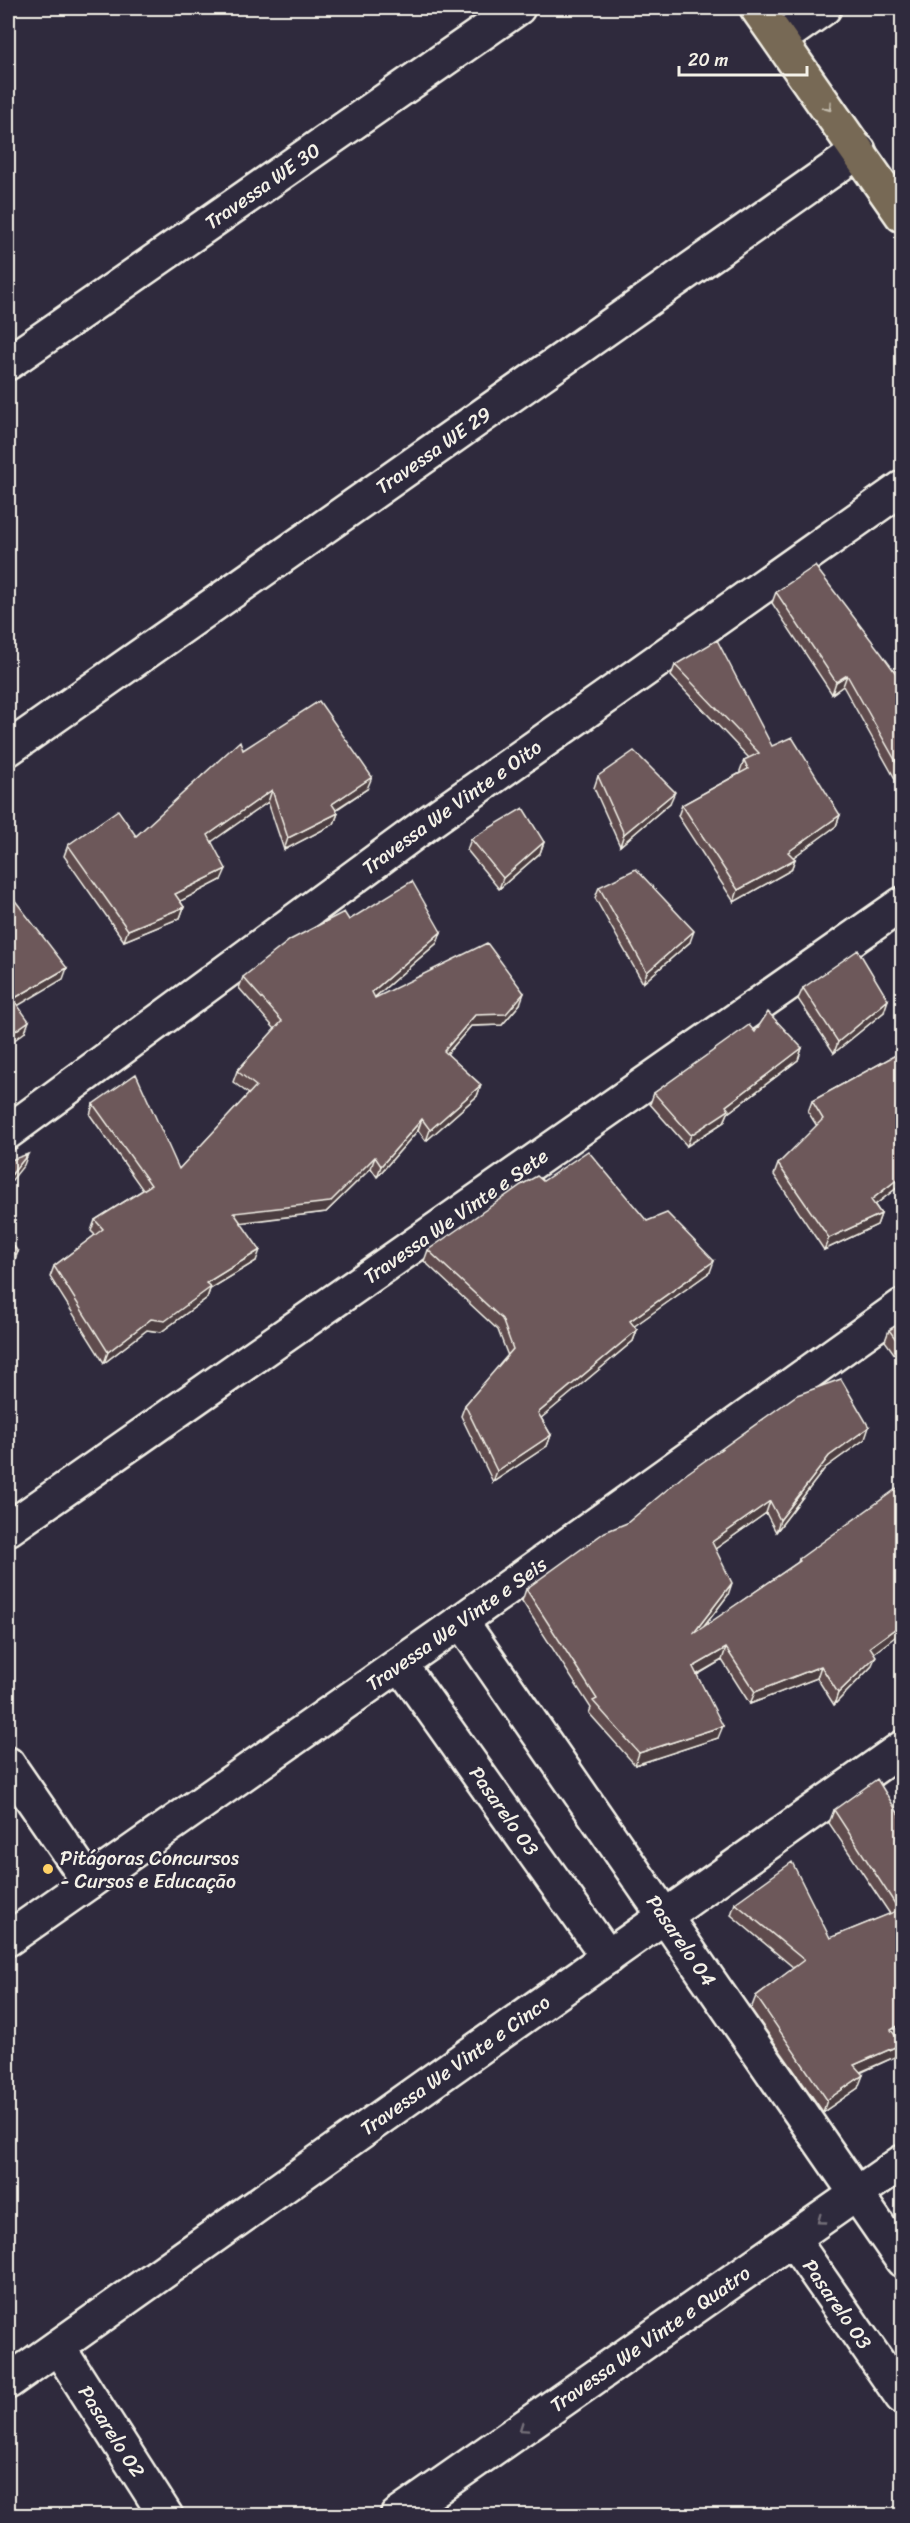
<svg xmlns="http://www.w3.org/2000/svg" width="910" height="2523" viewBox="0 0 910 2523" font-family="Sriracha,sans-serif">
	<rect width="100%" height="100%" fill="#2f2a3d"/>
	<filter id="ink" filterUnits="userSpaceOnUse"><feTurbulence type="fractalNoise" baseFrequency=".0167" numOctaves="2"/><feDisplacementMap in="SourceGraphic" scale="12" xChannelSelector="R" yChannelSelector="G"/><feConvolveMatrix kernelMatrix="1 2 1 2 8 2 1 2 1" color-interpolation-filters="sRGB"/></filter>
	<g filter="url(#ink)">
		<g fill="none" stroke-linecap="round" stroke-linejoin="round">
			<defs>
				<g id="minor">
					<path d="M 780,39 L 824,8"/>
					<path id="s1" d="M 8,363 L 518,8"/>
					<path id="s2" d="M 8,749 L 859,151"/>
					<path id="s3" d="M 8,1132 L 425,825 L 902,488"/>
					<path id="s4" d="M 8,1529 L 902,904"/>
					<path id="s5" d="M 461,1621 L 902,2260"/>
					<path id="s6" d="M 400,1664 L 608,1957"/>
					<path d="M 8,1764 L 89,1882"/>
					<path id="s7" d="M 8,1939 L 461,1621 L 902,1306"/>
					<path id="s8" d="M 793,2240 L 902,2397"/>
					<path id="s9" d="M 58,2347 L 166,2516"/>
					<path id="s10" d="M 8,2382 L 902,1748"/>
					<path id="s11" d="M 397,2516 L 902,2162"/>
				</g>
				<path id="major" d="M 757,8 L 902,215"/>
			</defs>
			<use href="#minor" stroke="#f4f1e8" stroke-width="38"/>
			<use href="#major" stroke="#f4f1e8" stroke-width="38"/>
			<use href="#minor" stroke="#2f2a3d" stroke-width="33"/>
			<use href="#major" stroke="#776954" stroke-width="33"/>
		</g>
		<path fill="#5e4c4d" stroke="#f4f1e8" stroke-width="1.5" d="M 776,592 L 903,683 L 903,793 L 843,686 L 832,694 L 772,603 Z
			M 675,665 L 772,746 L 840,815 L 836,826 L 793,857 L 795,859 L 791,870 L 734,902 L 678,816 L 682,805 L 740,773 L 740,771 L 744,760 L 749,758 L 671,676 Z
			M 243,750 L 367,789 L 336,810 L 338,813 L 334,824 L 284,850 L 268,802 L 211,841 L 221,880 L 180,901 L 184,907 L 180,918 L 124,941 L 64,856 L 68,845 L 136,836 Z
			M 598,776 L 670,803 L 620,846 L 594,788 Z
			M 471,839 L 544,842 L 540,853 L 499,889 L 467,850 Z
			M 599,887 L 690,942 L 643,983 L 595,898 Z
			M 349,920 L 441,932 L 437,943 L 375,997 L 375,998 L 520,1004 L 502,1025 L 471,1026 L 447,1054 L 481,1085 L 477,1096 L 426,1141 L 418,1130 L 377,1177 L 371,1168 L 326,1212 L 240,1222 L 256,1261 L 210,1289 L 207,1298 L 161,1332 L 147,1330 L 104,1363 L 50,1277 L 54,1266 L 95,1235 L 91,1231 L 95,1220 L 143,1190 L 90,1115 L 93,1104 L 179,1169 L 249,1094 L 233,1082 L 237,1071 L 275,1029 L 239,988 L 243,977 Z
			M 803,988 L 884,1012 L 834,1053 L 798,999 Z
			M 755,1032 L 802,1048 L 798,1060 L 728,1113 L 724,1122 L 687,1146 L 650,1104 L 654,1093 Z
			M 903,1051 L 903,1183 L 875,1205 L 881,1214 L 877,1225 L 824,1250 L 774,1175 L 778,1164 L 817,1126 L 808,1112 L 812,1101 Z
			M 543,1181 L 647,1221 L 710,1272 L 634,1326 L 637,1330 L 633,1341 L 541,1418 L 551,1435 L 547,1446 L 493,1482 L 461,1416 L 465,1405 L 508,1356 L 498,1330 L 424,1261 L 428,1250 Z
			M 903,1321 L 903,1366 L 885,1341 L 889,1330 Z
			M 865,1439 L 825,1468 L 776,1532 L 766,1513 L 715,1549 L 728,1595 L 703,1628 L 798,1562 L 799,1559 L 874,1653 L 871,1667 L 834,1705 L 817,1678 L 750,1704 L 722,1660 L 697,1675 L 718,1738 L 635,1765 L 589,1713 L 591,1708 L 522,1601 L 526,1589 Z
			M 834,1810 L 903,1821 L 903,2032 L 896,2036 L 902,2044 L 897,2056 L 860,2073 L 858,2088 L 823,2112 L 751,2009 L 756,1996 L 794,1968 L 731,1915 L 735,1903 L 830,1938 L 890,1914 L 829,1823 Z"/>
		<path fill="#4c3e3f" stroke="#f4f1e8" stroke-width="1.5" d="M 847,675 L 843,686 L 832,694 L 836,682 Z
			M 372,777 L 367,789 L 327,815 L 332,804 Z
			M 272,790 L 268,802 L 204,847 L 208,835 Z
			M 675,792 L 670,803 L 620,846 L 624,834 Z
			M 338,813 L 334,824 L 284,850 L 288,838 Z
			M 840,815 L 836,826 L 784,864 L 788,852 Z
			M 544,842 L 540,853 L 499,889 L 503,878 Z
			M 795,859 L 791,870 L 734,902 L 738,890 Z
			M 226,869 L 221,880 L 171,906 L 175,894 Z
			M 184,907 L 180,918 L 124,941 L 128,930 Z
			M 694,931 L 690,942 L 643,983 L 647,972 Z
			M 441,932 L 437,943 L 368,1003 L 372,992 Z
			M 67,968 L 63,979 L 9,1011 L 13,999 Z
			M 524,993 L 520,1004 L 502,1025 L 471,1026 L 440,1062 L 444,1051 L 475,1015 Z
			M 888,1000 L 884,1012 L 834,1053 L 838,1042 Z
			M 29,1021 L 25,1032 L 8,1045 L 8,1036 Z
			M 802,1048 L 798,1060 L 728,1113 L 724,1122 L 687,1146 L 691,1135 L 726,1106 Z
			M 481,1085 L 477,1096 L 426,1141 L 430,1130 Z
			M 422,1119 L 418,1130 L 377,1177 L 381,1166 Z
			M 28,1154 L 24,1165 L 8,1185 L 8,1179 Z
			M 375,1157 L 371,1168 L 326,1212 L 230,1224 L 234,1213 Z
			M 903,1175 L 903,1183 L 867,1211 L 871,1200 Z
			M 881,1214 L 877,1225 L 824,1250 L 829,1238 Z
			M 260,1250 L 256,1261 L 210,1289 L 207,1298 L 161,1332 L 147,1330 L 104,1363 L 108,1352 L 151,1319 L 206,1283 Z
			M 18,1252 L 14,1262 L 8,1267 L 8,1260 Z
			M 714,1261 L 710,1272 L 626,1332 L 630,1321 Z
			M 637,1330 L 633,1341 L 534,1424 L 538,1413 Z
			M 869,1427 L 865,1439 L 825,1468 L 776,1532 L 780,1520 L 829,1456 Z
			M 551,1435 L 547,1446 L 493,1482 L 497,1471 Z
			M 770,1501 L 766,1513 L 708,1554 L 712,1542 Z
			M 732,1583 L 728,1595 L 689,1646 L 693,1634 Z
			M 903,1623 L 903,1631 L 866,1659 L 870,1647 Z
			M 726,1648 L 722,1660 L 689,1679 L 693,1667 Z
			M 876,1656 L 871,1667 L 834,1705 L 838,1693 Z
			M 821,1666 L 817,1678 L 750,1704 L 755,1692 Z
			M 723,1726 L 718,1738 L 635,1765 L 639,1753 Z
			M 903,2023 L 903,2032 L 886,2042 L 891,2030 Z
			M 902,2044 L 897,2056 L 849,2077 L 854,2065 Z
			M 863,2075 L 858,2088 L 823,2112 L 827,2100 Z"/>
		<path fill="#6d585a" stroke="#f4f1e8" stroke-width="1.5" d="M 815,566 L 881,653 L 903,683 L 903,774 L 847,675 L 836,682 L 776,592 Z
			M 717,640 L 772,746 L 792,737 L 840,815 L 788,852 L 795,859 L 738,890 L 682,805 L 748,769 L 744,760 L 759,753 L 675,665 Z
			M 319,701 L 372,777 L 332,804 L 338,813 L 288,838 L 272,790 L 208,835 L 226,869 L 175,894 L 184,907 L 128,930 L 68,845 L 118,810 L 136,836 L 240,741 L 243,750 Z
			M 634,751 L 675,792 L 624,834 L 598,776 Z
			M 523,808 L 544,842 L 503,878 L 471,839 Z
			M 636,869 L 694,931 L 647,972 L 599,887 Z
			M 412,881 L 441,932 L 372,992 L 375,998 L 487,943 L 524,993 L 506,1014 L 475,1015 L 444,1051 L 481,1085 L 430,1130 L 422,1119 L 381,1166 L 375,1157 L 330,1202 L 234,1213 L 260,1250 L 206,1283 L 211,1287 L 165,1321 L 151,1319 L 108,1352 L 54,1266 L 103,1229 L 95,1220 L 151,1185 L 93,1104 L 136,1074 L 179,1169 L 256,1086 L 237,1071 L 282,1021 L 243,977 L 290,940 L 344,912 L 349,920 Z
			M 10,894 L 67,968 L 13,999 L 29,1021 L 8,1036 L 8,897 Z
			M 858,950 L 888,1000 L 838,1042 L 803,988 Z
			M 768,1012 L 802,1048 L 726,1106 L 729,1110 L 691,1135 L 654,1093 L 749,1025 L 755,1032 Z
			M 903,1051 L 903,1127 L 900,1128 L 903,1131 L 903,1175 L 871,1200 L 881,1214 L 829,1238 L 778,1164 L 823,1119 L 812,1101 Z
			M 588,1151 L 647,1221 L 667,1213 L 714,1261 L 630,1321 L 637,1330 L 538,1413 L 551,1435 L 497,1471 L 465,1405 L 513,1349 L 502,1319 L 428,1250 L 521,1185 L 537,1176 L 543,1181 Z
			M 28,1154 L 8,1179 L 8,1161 Z
			M 8,1237 L 18,1252 L 8,1260 Z
			M 903,1321 L 903,1349 L 889,1330 Z
			M 841,1379 L 869,1427 L 829,1456 L 780,1520 L 770,1501 L 712,1542 L 732,1583 L 693,1634 L 800,1561 L 799,1559 L 903,1484 L 903,1623 L 870,1647 L 876,1656 L 838,1693 L 821,1666 L 755,1692 L 726,1648 L 693,1667 L 723,1726 L 639,1753 L 593,1701 L 597,1699 L 526,1589 L 605,1532 L 627,1523 L 682,1477 L 797,1395 Z
			M 877,1779 L 903,1821 L 903,2023 L 891,2030 L 902,2044 L 854,2065 L 863,2075 L 827,2100 L 756,1996 L 804,1960 L 735,1903 L 792,1862 L 830,1938 L 899,1910 L 834,1810 Z"/>
		<defs><path id="oneway-chevron" d="M-2-3.5L2.5 0L-2 3.5" fill="none" stroke-width="1.6" stroke-linecap="round" stroke-linejoin="round" transform="scale(1.5)"/></defs>
		<use stroke="#c2bbad" href="#oneway-chevron" transform="translate(828 107) rotate(55)"/>
		<g stroke="#747079">
			<use href="#oneway-chevron" transform="translate(821 2220) rotate(144)"/>
			<use href="#oneway-chevron" transform="translate(523 2428) rotate(145)"/>
		</g>
	</g>
	<circle fill="#ffd166" stroke="#2f2a3d" stroke-width="2" cx="48" cy="1869" r="6"/>
	<g text-anchor="middle" dominant-baseline="central" stroke-width="4.5" stroke-linejoin="round" paint-order="stroke">
		<g font-size="20" fill="#f4f1e8" stroke="#2f2a3d">
			<text stroke="none"><textPath href="#s1" startOffset="310">Travessa WE 30</textPath></text>
			<text stroke="none"><textPath href="#s2" startOffset="520">Travessa WE 29</textPath></text>
			<text stroke="none"><textPath href="#s3" startOffset="550">Travessa We Vinte e Oito</textPath></text>
			<text stroke="none"><textPath href="#s4" startOffset="546">Travessa We Vinte e Sete</textPath></text>
			<text stroke="none"><textPath href="#s7" startOffset="548">Travessa We Vinte e Seis</textPath></text>
			<text stroke="none"><textPath href="#s6" startOffset="180">Pasarelo 03</textPath></text>
			<text stroke="none"><textPath href="#s5" startOffset="388">Pasarelo 04</textPath></text>
			<text stroke="none"><textPath href="#s10" startOffset="548">Travessa We Vinte e Cinco</textPath></text>
			<text stroke="none"><textPath href="#s8" startOffset="78">Pasarelo 03</textPath></text>
			<text stroke="none"><textPath href="#s11" startOffset="309">Travessa We Vinte e Quatro</textPath></text>
			<text stroke="none"><textPath href="#s9" startOffset="100">Pasarelo 02</textPath></text>
		</g>
		<g font-size="20" fill="#f4f1e8" stroke="#2f2a3d" text-anchor="start">
			<text x="60" y="1858">Pitágoras Concursos<tspan x="60" dy="23">- Cursos e Educação</tspan></text>
		</g>
	</g>
	<rect width="910" height="2523" fill="none" stroke="#2f2a3d" stroke-width="30"/>
	<rect x="15" y="15" width="880" height="2493" fill="none" stroke="#f4f1e8" stroke-width="2" filter="url(#ink)"/>
	<path d="M679 66v9h128v-9" fill="none" stroke="#f4f1e8" stroke-width="3"/>
	<text x="688" y="66" font-size="18" fill="#f4f1e8" stroke="#2f2a3d" stroke-width="4.5" paint-order="stroke">20 m</text>
</svg>
